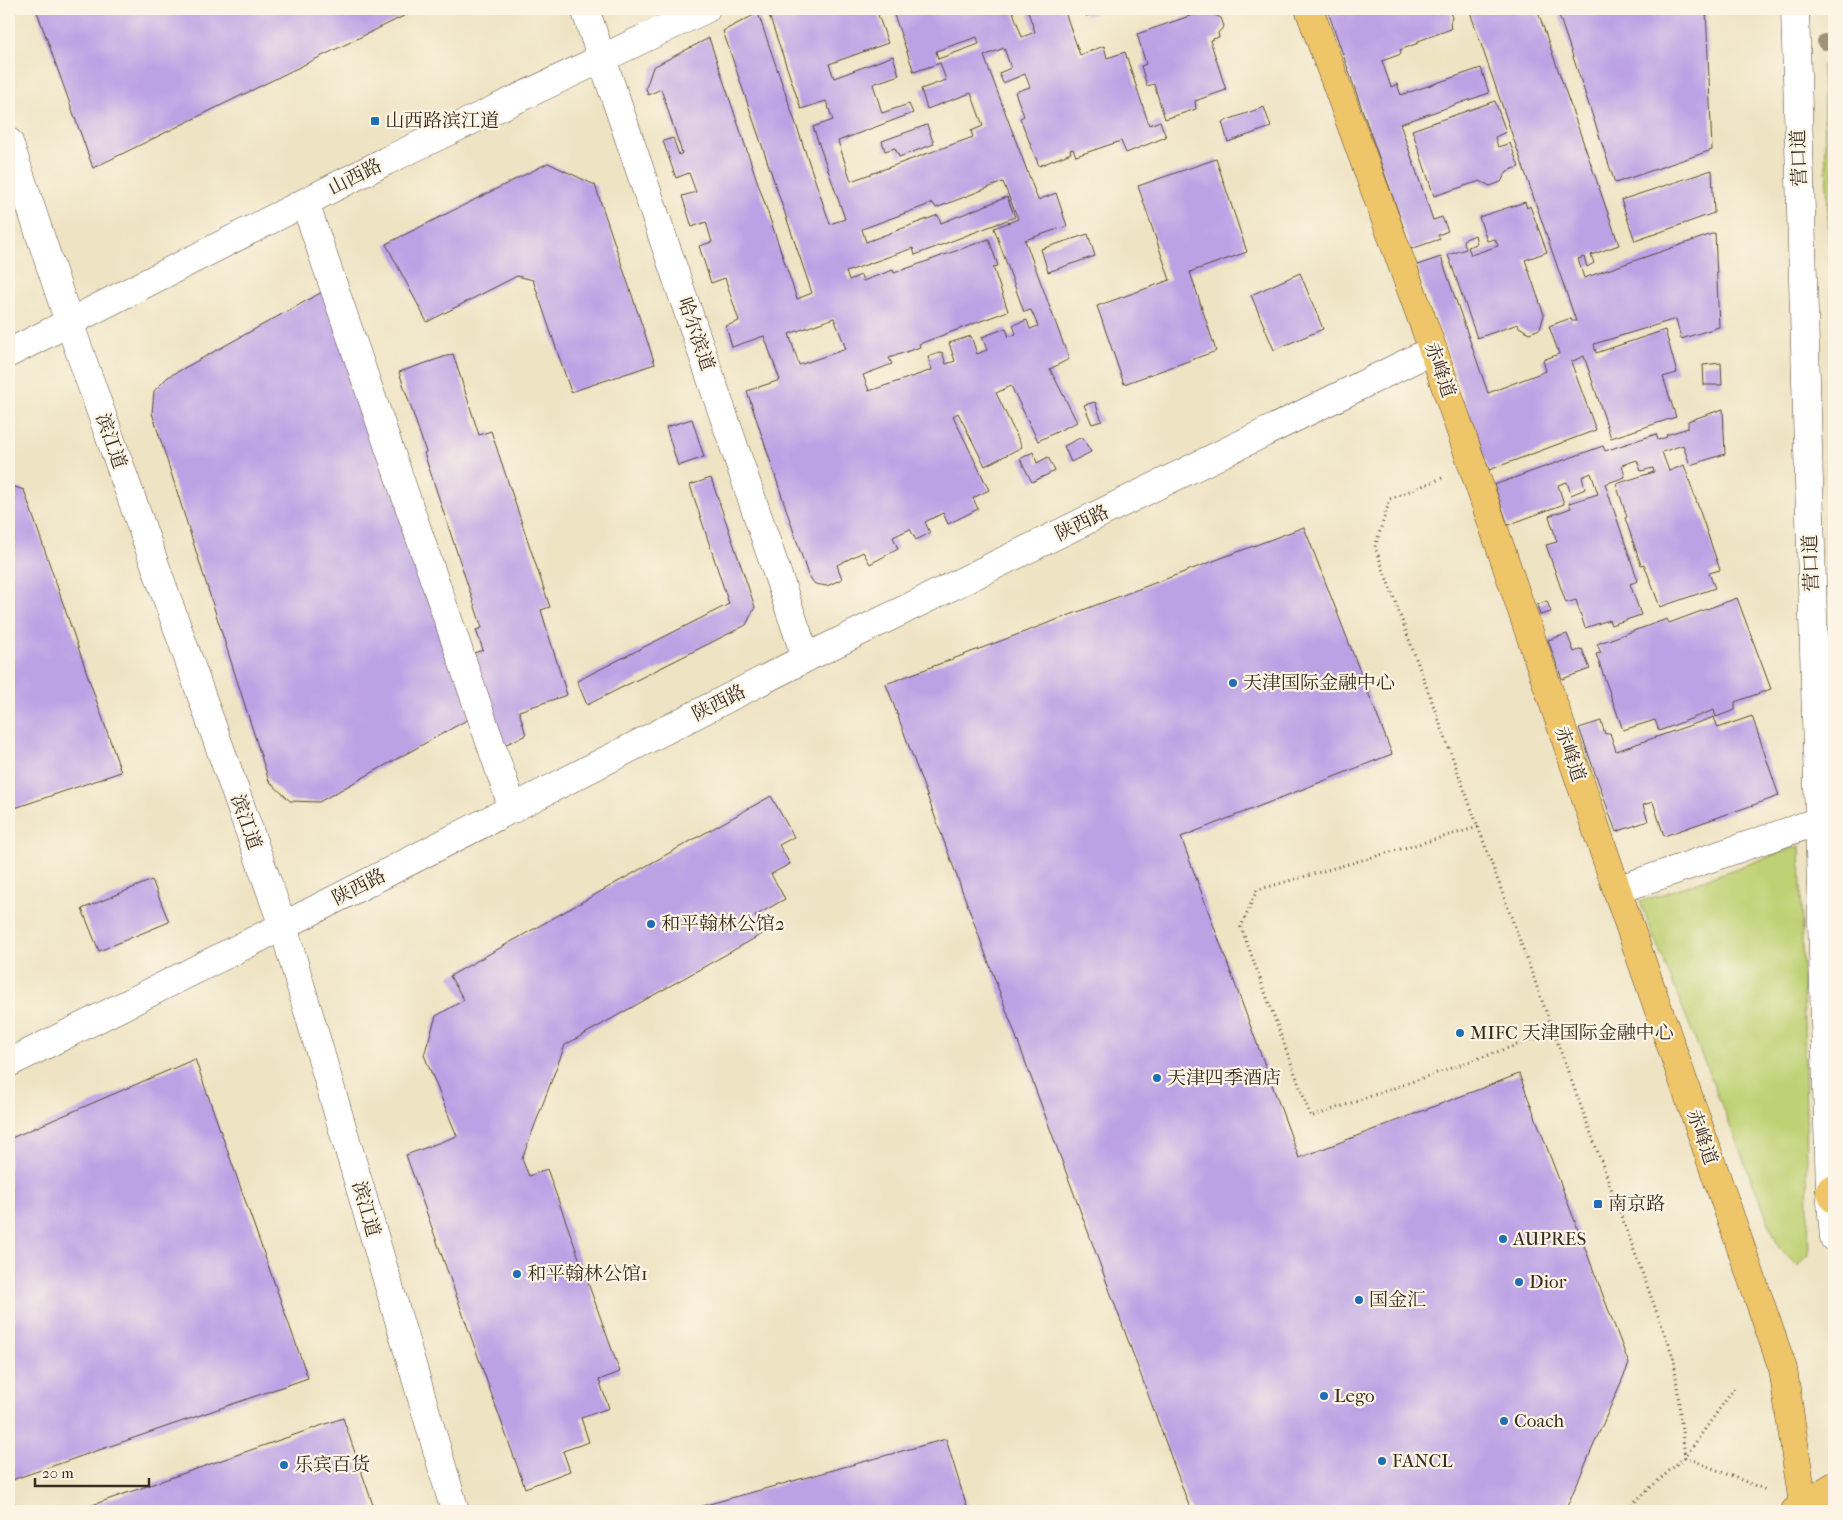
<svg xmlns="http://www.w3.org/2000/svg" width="1843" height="1520" viewBox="0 0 1843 1520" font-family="'IM FELL French Canon','Noto Serif SC',serif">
	<rect width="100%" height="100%" fill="#fcf5e5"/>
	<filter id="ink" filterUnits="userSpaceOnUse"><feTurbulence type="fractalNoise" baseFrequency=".02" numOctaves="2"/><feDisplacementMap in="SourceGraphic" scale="10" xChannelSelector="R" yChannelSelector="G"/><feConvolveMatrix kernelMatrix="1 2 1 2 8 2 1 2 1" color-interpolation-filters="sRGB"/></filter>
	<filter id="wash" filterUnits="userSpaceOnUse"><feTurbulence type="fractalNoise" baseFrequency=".0096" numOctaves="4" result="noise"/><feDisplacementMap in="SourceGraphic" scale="20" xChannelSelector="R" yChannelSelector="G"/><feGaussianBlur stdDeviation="1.12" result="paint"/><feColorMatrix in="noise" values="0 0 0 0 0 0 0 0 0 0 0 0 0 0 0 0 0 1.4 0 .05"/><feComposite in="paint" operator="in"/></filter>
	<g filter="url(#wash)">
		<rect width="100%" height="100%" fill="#eee3c3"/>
		<path fill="#bfd174" stroke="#7d7e49" d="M 1822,66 L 1834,66 L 1834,358 Z
			M 1800,846 L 1809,1255 L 1797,1266 L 1779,1248 L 1640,902 Z"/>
		<g id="blocks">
			<path fill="#bba2e5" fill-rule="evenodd" d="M 36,9 L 418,9 L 93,168 Z
				M 767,9 L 827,9 L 828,12 L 836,9 L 876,9 L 888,43 L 829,64 L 834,78 L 893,56 L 899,75 L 873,84 L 882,113 L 909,104 L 913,113 L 838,141 L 851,181 L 973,137 L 971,131 L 983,126 L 971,93 L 927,109 L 921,89 L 946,80 L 940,63 L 914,72 L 892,9 L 1012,9 L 1022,37 L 1035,32 L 1027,9 L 1064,9 L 1080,55 L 1104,46 L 1107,58 L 1125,52 L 1149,125 L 1160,121 L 1166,137 L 1126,153 L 1121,141 L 1076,156 L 1073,149 L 1070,150 L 1071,153 L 1039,166 L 1020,118 L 1024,116 L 1015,92 L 1030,87 L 1025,74 L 1003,83 L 999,73 L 1011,68 L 1004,48 L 984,56 L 1038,200 L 1056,193 L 1067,226 L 1025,240 L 1069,359 L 1050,369 L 1077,422 L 1038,441 L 1011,386 L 996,393 L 1022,447 L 985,466 L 958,413 L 953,416 L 989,490 L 973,498 L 978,509 L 948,524 L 943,513 L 925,522 L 930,533 L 916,540 L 910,529 L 893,537 L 898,549 L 870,564 L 863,552 L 837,565 L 842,579 L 827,586 L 815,584 L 808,575 L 747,391 L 780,380 L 764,336 L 732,347 L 726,326 L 739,321 L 725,278 L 711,283 L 699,246 L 712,242 L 706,222 L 692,227 L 682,196 L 696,192 L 689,173 L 676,178 L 663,141 L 673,138 L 679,155 L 682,153 L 661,89 L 648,95 L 646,88 L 653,67 L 709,38 L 797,299 L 812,293 L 723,31 L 758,13 L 830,224 L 845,219 L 813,127 L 833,120 L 826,101 L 801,109 ZM 977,37 L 979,44 L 938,59 L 936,51 ZM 1003,182 L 1018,219 L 994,228 L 1024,312 L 1031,310 L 1038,326 L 1030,329 L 1027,320 L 1013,325 L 1016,334 L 1009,337 L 1006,328 L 982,337 L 987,350 L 977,354 L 971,336 L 949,343 L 955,361 L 946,364 L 942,352 L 928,357 L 932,370 L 869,391 L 863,375 L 892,364 L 889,358 L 920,347 L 919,344 L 1008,311 L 993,267 L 998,266 L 989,239 L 894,273 L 893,270 L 863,281 L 861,275 L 849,280 L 846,272 L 913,248 L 915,255 L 1015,217 L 1007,197 L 941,223 L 938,215 L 866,242 L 862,229 L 933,203 L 936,208 ZM 834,318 L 846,349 L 799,365 L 789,334 Z
				M 1083,9 L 1109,9 L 1086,16 Z
				M 1210,9 L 1211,13 L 1221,18 L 1224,26 L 1218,33 L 1219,37 L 1210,40 L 1226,90 L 1195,101 L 1196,109 L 1165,119 L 1154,84 L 1147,86 L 1141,66 L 1146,64 L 1137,34 Z
				M 1327,9 L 1449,9 L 1452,18 L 1450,23 L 1451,29 L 1418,41 L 1418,43 L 1400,50 L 1401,54 L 1382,61 L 1391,87 L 1397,84 L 1401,95 L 1481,68 L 1489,93 L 1400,124 L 1433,220 L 1442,217 L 1448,231 L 1438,235 L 1440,239 L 1411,249 Z
				M 1469,9 L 1537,9 L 1619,245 L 1591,255 L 1594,263 L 1587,267 L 1584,257 L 1578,259 L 1584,278 L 1715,233 L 1719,327 L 1681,339 L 1676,319 L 1594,344 L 1596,353 L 1665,330 L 1677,373 L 1663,377 L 1676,417 L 1611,438 L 1584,356 L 1571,362 L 1596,430 L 1489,470 L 1417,265 L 1441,257 L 1488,393 L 1546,371 L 1543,360 L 1559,354 L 1549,326 L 1571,318 L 1572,321 L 1576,321 Z
				M 1557,9 L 1706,9 L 1712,150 L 1615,183 Z
				M 1495,101 L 1506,132 L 1495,137 L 1498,147 L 1510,143 L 1519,167 L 1507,171 L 1501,182 L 1490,186 L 1480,181 L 1434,196 L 1412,130 Z
				M 1264,107 L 1271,127 L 1228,142 L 1222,122 Z
				M 927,125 L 934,144 L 899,157 L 895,148 L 885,151 L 882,141 Z
				M 1216,159 L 1247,252 L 1190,272 L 1216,351 L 1124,384 L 1097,306 L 1170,280 L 1138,186 Z
				M 548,163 L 595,185 L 655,364 L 571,392 L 533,280 L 517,276 L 427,322 L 386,244 Z
				M 1712,170 L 1714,213 L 1635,241 L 1621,200 Z
				M 1525,202 L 1527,208 L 1530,206 L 1547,252 L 1525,260 L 1544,315 L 1540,329 L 1529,333 L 1519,327 L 1518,324 L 1477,338 L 1448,255 L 1466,249 L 1463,240 L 1475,235 L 1477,244 L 1468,247 L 1471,255 L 1498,246 L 1495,239 L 1487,241 L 1479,217 Z
				M 1088,234 L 1095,256 L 1048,272 L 1041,249 Z
				M 1300,273 L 1323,329 L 1274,350 L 1251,295 Z
				M 333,286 L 476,715 L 319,802 L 290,801 L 269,781 L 152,413 L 154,391 L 168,377 Z
				M 453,354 L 479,435 L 491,431 L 550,607 L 541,610 L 567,695 L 519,711 L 526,735 L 502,746 L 474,653 L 483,650 L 476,630 L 482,628 L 424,453 L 426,452 L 399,372 Z
				M 1721,363 L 1722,385 L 1704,385 L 1703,365 Z
				M 1095,402 L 1102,421 L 1092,424 L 1084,405 Z
				M 1723,409 L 1725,454 L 1690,465 L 1683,445 L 1662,452 L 1669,471 L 1684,465 L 1720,570 L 1709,573 L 1715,588 L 1660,607 L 1644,564 L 1641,565 L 1625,518 L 1627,517 L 1616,484 L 1654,472 L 1653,468 L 1641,471 L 1637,460 L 1622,465 L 1625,477 L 1605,484 L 1638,581 L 1630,584 L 1641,615 L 1611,625 L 1609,620 L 1585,628 L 1576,600 L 1566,603 L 1546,545 L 1557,542 L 1549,516 L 1571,508 L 1569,503 L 1598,494 L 1591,473 L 1582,477 L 1585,489 L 1571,495 L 1567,482 L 1558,485 L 1564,504 L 1508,525 L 1494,485 L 1603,446 L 1605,451 L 1656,434 L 1658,440 L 1667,437 L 1666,435 L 1688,428 L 1688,421 Z
				M 692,419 L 704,457 L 678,466 L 666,427 Z
				M 1082,437 L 1091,452 L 1071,462 L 1064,446 Z
				M 1033,452 L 1037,463 L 1048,457 L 1055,471 L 1032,482 L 1020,459 Z
				M 711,478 L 755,607 L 746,625 L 587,705 L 577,681 L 729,604 L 690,485 Z
				M 9,485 L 24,490 L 121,772 L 9,810 Z
				M 1304,527 L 1392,754 L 1181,837 L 1299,1158 L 1519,1074 L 1629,1364 L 1565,1511 L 1191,1511 L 886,684 Z
				M 1737,598 L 1771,689 L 1735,702 L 1735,710 L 1716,717 L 1714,710 L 1659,731 L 1655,720 L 1623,730 L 1596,654 L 1601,653 L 1597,644 L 1667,619 L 1669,623 Z
				M 1547,601 L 1551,612 L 1540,615 L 1537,605 Z
				M 1567,634 L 1574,652 L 1582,649 L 1590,669 L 1562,679 L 1548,640 Z
				M 1752,716 L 1779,796 L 1664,836 L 1653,802 L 1643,805 L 1648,821 L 1616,832 L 1579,728 L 1601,721 L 1605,734 L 1610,733 L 1616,751 L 1714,717 L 1718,728 Z
				M 771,796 L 794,837 L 779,845 L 790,864 L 771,874 L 785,899 L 755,916 L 764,933 L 565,1045 L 522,1159 L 529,1176 L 547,1169 L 620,1372 L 599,1380 L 609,1408 L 581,1418 L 589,1442 L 563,1451 L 570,1471 L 525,1488 L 406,1155 L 457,1136 L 424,1055 L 436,1016 L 464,1000 L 450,976 Z
				M 152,880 L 169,922 L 99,951 L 82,909 Z
				M 195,1059 L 308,1378 L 9,1481 L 9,1139 Z
				M 343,1418 L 375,1511 L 75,1511 Z
				M 946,1439 L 968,1511 L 684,1511 Z"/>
		</g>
	</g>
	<g filter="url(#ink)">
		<use href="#blocks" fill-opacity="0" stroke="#564637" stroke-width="1"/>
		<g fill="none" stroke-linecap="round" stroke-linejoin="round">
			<defs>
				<path id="minor" d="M 585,9 L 806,658
					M 1795,9 L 1830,1190 L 1834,1238
					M 9,142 L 69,322 L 283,926 L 455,1511
					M 305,203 L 513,809
					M 9,353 L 386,161 L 706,9
					M 1617,890 L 1819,821
					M 9,1063 L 283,926 L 806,658 L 1433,350"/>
				<path id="major" d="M 1309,9 L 1433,350 L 1617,890 L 1783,1369 L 1804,1511
					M 1830,1190 L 1834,1199
					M 1795,1511 L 1834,1486"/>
			</defs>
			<use href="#minor" stroke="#564637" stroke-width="29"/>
			<use href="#major" stroke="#564637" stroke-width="29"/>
			<path stroke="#564637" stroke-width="3" stroke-dasharray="1 4" stroke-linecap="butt" d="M 1442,478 L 1390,499 L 1375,547 L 1674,1359 L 1685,1457 L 1766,1490
				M 1478,827 L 1257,890 L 1241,927 L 1311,1117 L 1554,1032
				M 1624,1511 L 1685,1457 L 1736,1386"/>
			<use href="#minor" stroke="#fff" stroke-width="28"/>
			<use href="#major" stroke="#eec569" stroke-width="28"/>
		</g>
		<circle fill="#9e9474" cx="1825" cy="42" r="8"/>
	</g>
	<g fill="#1f6fb2" stroke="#fcf5e5" stroke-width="2">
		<rect x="370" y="116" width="10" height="10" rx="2.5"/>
		<circle cx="1233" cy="683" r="5"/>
		<circle cx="651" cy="924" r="5"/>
		<circle cx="1460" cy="1033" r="5"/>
		<circle cx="1157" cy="1078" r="5"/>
		<rect x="1593" y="1199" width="10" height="10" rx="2.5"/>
		<circle cx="1503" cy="1239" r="5"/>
		<circle cx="517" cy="1274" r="5"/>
		<circle cx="1519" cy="1282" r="5"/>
		<circle cx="1359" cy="1300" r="5"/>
		<circle cx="1324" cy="1396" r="5"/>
		<circle cx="1504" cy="1421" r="5"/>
		<circle cx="1382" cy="1461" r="5"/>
		<circle cx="284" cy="1465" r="5"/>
	</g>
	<g text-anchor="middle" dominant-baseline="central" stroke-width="4.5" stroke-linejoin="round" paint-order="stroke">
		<g font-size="19" fill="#3b2a1e" stroke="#fcf5e5" text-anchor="start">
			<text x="385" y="121">山西路滨江道</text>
			<text x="1243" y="683">天津国际金融中心</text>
			<text x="661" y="924">和平翰林公馆2</text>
			<text x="1470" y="1033">MIFC 天津国际金融中心</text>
			<text x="1167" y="1078">天津四季酒店</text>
			<text x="1608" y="1204">南京路</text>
			<text x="1513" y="1239">AUPRES</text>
			<text x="527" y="1274">和平翰林公馆1</text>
			<text x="1529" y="1282">Dior</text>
			<text x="1369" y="1300">国金汇</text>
			<text x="1334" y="1396">Lego</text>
			<text x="1514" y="1421">Coach</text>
			<text x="1392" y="1461">FANCL</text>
			<text x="294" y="1465">乐宾百货</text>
		</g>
		<g font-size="19" fill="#3b2a1e" stroke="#fcf5e5">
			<text transform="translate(1799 158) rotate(-92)">营口道</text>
			<text transform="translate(355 177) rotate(-27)">山西路</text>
			<text transform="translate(696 334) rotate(71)">哈尔滨道</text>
			<text transform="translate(1440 370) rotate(71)">赤峰道</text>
			<text transform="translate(111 441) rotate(71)">滨江道</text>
			<text transform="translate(1082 523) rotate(-26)">陕西路</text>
			<text transform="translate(1811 563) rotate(-92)">营口道</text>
			<text transform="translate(719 703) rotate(-27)">陕西路</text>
			<text transform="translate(1570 754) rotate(71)">赤峰道</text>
			<text transform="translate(246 822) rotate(71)">滨江道</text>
			<text transform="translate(359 887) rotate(-27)">陕西路</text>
			<text transform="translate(1702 1137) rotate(71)">赤峰道</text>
			<text transform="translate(366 1209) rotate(74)">滨江道</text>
		</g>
	</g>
	<rect width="1843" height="1520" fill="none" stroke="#fcf5e5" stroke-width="30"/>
	<path d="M35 1478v8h114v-8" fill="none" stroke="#3b2a1e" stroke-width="2.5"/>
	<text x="42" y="1478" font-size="15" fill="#3b2a1e" stroke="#fcf5e5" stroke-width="4" paint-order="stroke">20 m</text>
</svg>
